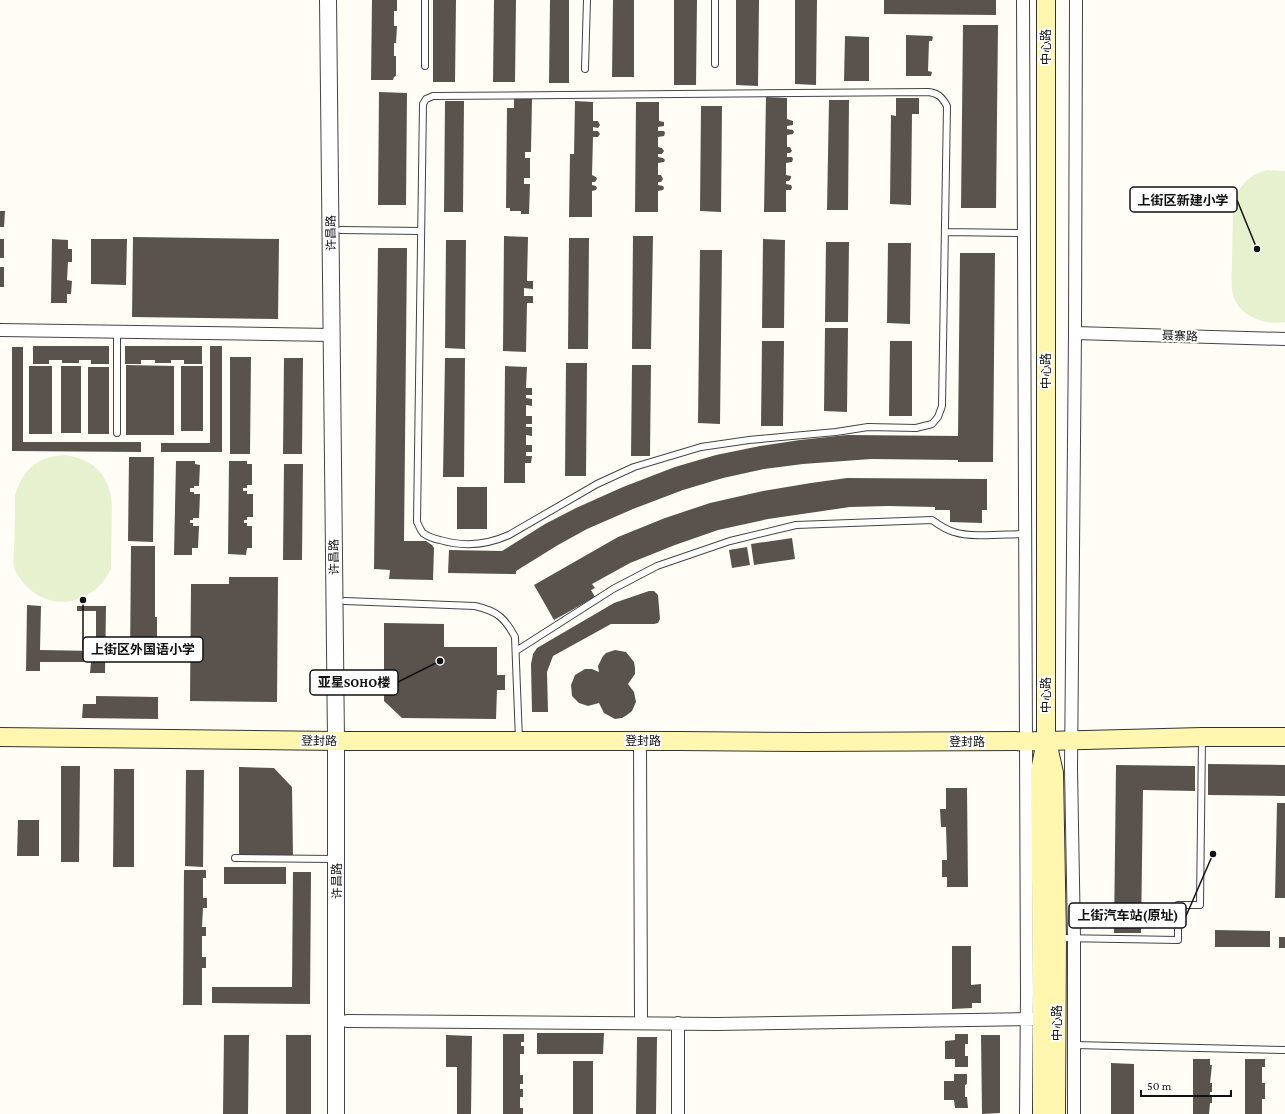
<svg xmlns="http://www.w3.org/2000/svg" width="1285" height="1114" viewBox="0 0 1285 1114" font-family="'Crimson Pro','Noto Sans SC',serif">
	<rect width="100%" height="100%" fill="#fffdf5"/>
	<path fill="#e6f2cf" d="M 1267,170 L 1285,171 L 1285,322 C 1264,326 1236,315 1232,291 C 1231,283 1232,273 1232,264 C 1232,244 1233,225 1233,205 C 1238,187 1248,175 1267,170 Z
		M 62,455 C 93,457 111,476 112,507 L 111,569 C 95,602 55,614 27,587 C 22,582 16,573 14,567 C 13,561 14,554 14,548 C 15,531 15,514 15,496 C 22,471 35,458 62,455 Z"/>
	<path fill="#5a524d" d="M 372,0 L 397,0 L 397,11 L 394,11 L 394,26 L 397,26 L 396,43 L 394,43 L 394,56 L 396,56 L 396,76 L 394,77 L 393,80 L 371,80 Z
		M 433,0 L 456,0 L 455,82 L 433,82 Z
		M 494,0 L 516,0 L 515,82 L 493,82 Z
		M 550,0 L 569,0 L 569,83 L 549,83 Z
		M 613,0 L 634,0 L 634,77 L 612,77 Z
		M 674,0 L 697,0 L 696,85 L 674,85 Z
		M 736,0 L 759,0 L 758,86 L 736,85 Z
		M 795,0 L 817,0 L 816,85 L 795,84 Z
		M 884,0 L 996,0 L 996,15 L 884,14 Z
		M 963,25 L 998,25 L 996,208 L 961,208 Z
		M 906,35 L 931,36 L 933,37 L 932,41 L 929,41 L 928,71 L 932,72 L 931,76 L 906,76 Z
		M 845,36 L 869,37 L 869,81 L 844,81 Z
		M 379,92 L 407,93 L 406,205 L 378,205 Z
		M 766,97 L 787,98 L 787,119 L 793,121 L 793,125 L 787,126 L 787,129 L 793,130 L 794,132 L 793,134 L 787,135 L 787,147 L 790,147 L 792,151 L 790,153 L 787,153 L 787,157 L 792,157 L 793,159 L 792,162 L 786,163 L 786,175 L 791,176 L 791,178 L 789,181 L 786,181 L 786,184 L 791,185 L 792,187 L 791,190 L 786,190 L 786,212 L 764,212 Z
		M 896,98 L 919,98 L 919,114 L 912,114 L 911,205 L 890,204 L 891,115 L 896,116 Z
		M 514,99 L 532,99 L 531,152 L 525,152 L 525,158 L 530,158 L 530,178 L 524,178 L 524,184 L 530,184 L 529,214 L 521,214 L 521,211 L 510,211 L 510,208 L 506,208 L 507,108 L 514,108 Z
		M 829,100 L 849,100 L 848,210 L 827,210 Z
		M 445,101 L 464,101 L 463,212 L 444,212 Z
		M 575,101 L 593,102 L 593,121 L 598,121 L 600,125 L 598,128 L 593,127 L 593,131 L 598,131 L 600,134 L 598,137 L 593,137 L 592,175 L 596,177 L 597,179 L 595,182 L 592,182 L 592,185 L 596,186 L 597,188 L 596,190 L 592,191 L 592,217 L 569,217 L 570,154 L 574,154 Z
		M 636,102 L 659,102 L 659,121 L 664,122 L 664,126 L 658,127 L 658,131 L 664,131 L 665,133 L 664,136 L 658,137 L 658,147 L 662,148 L 664,151 L 662,154 L 658,154 L 658,157 L 663,158 L 665,160 L 664,162 L 658,163 L 658,175 L 661,175 L 663,179 L 661,182 L 658,182 L 658,185 L 663,186 L 664,188 L 663,190 L 658,191 L 658,212 L 635,212 Z
		M 701,106 L 722,106 L 721,212 L 700,211 Z
		M 0,211 L 5,211 L 4,227 L 0,227 Z
		M 504,236 L 528,237 L 527,281 L 533,281 L 533,289 L 524,288 L 524,296 L 533,296 L 533,303 L 527,303 L 526,352 L 503,351 Z
		M 633,236 L 653,236 L 651,349 L 632,349 Z
		M 133,237 L 279,239 L 278,319 L 132,317 Z
		M 569,238 L 589,238 L 588,349 L 568,349 Z
		M 0,239 L 4,239 L 4,258 L 0,258 Z
		M 52,239 L 68,240 L 68,249 L 72,249 L 72,262 L 68,262 L 67,280 L 72,281 L 71,294 L 67,294 L 67,303 L 51,303 Z
		M 91,239 L 127,239 L 126,285 L 91,284 Z
		M 763,239 L 785,240 L 784,328 L 762,328 Z
		M 446,240 L 466,240 L 465,349 L 445,348 Z
		M 826,242 L 849,242 L 848,322 L 825,322 Z
		M 888,243 L 911,243 L 910,324 L 887,323 Z
		M 378,248 L 407,248 L 404,541 L 426,541 L 432,545 L 434,548 L 433,580 L 389,579 L 390,570 L 374,569 Z
		M 700,250 L 722,250 L 720,424 L 698,423 Z
		M 960,253 L 995,253 L 993,462 L 958,462 L 958,460 L 871,459 L 803,464 L 764,469 L 723,478 L 683,490 L 633,509 L 587,529 L 558,545 L 516,571 L 516,574 L 448,573 L 449,550 L 502,551 L 545,524 L 576,508 L 623,487 L 675,467 L 716,455 L 760,446 L 800,440 L 847,435 L 958,436 Z
		M 0,267 L 4,267 L 4,287 L 0,287 Z
		M 825,328 L 848,328 L 847,412 L 824,411 Z
		M 762,341 L 784,341 L 783,426 L 761,426 Z
		M 890,341 L 912,341 L 912,416 L 889,416 Z
		M 33,346 L 109,346 L 109,364 L 91,364 L 91,360 L 79,360 L 79,363 L 62,363 L 62,360 L 49,360 L 49,364 L 33,364 Z
		M 125,346 L 202,346 L 202,364 L 184,364 L 184,360 L 171,360 L 171,363 L 155,363 L 155,360 L 141,360 L 141,364 L 125,364 Z
		M 210,346 L 222,346 L 222,452 L 161,452 L 161,443 L 210,443 Z
		M 12,347 L 23,347 L 23,442 L 141,442 L 141,452 L 12,451 Z
		M 230,357 L 251,357 L 250,454 L 230,454 Z
		M 284,358 L 303,358 L 302,454 L 283,454 Z
		M 445,358 L 465,358 L 464,477 L 443,477 Z
		M 566,363 L 587,363 L 586,476 L 565,476 Z
		M 126,365 L 174,366 L 174,435 L 126,435 Z
		M 632,365 L 651,365 L 650,456 L 631,456 Z
		M 29,366 L 52,366 L 52,434 L 29,434 Z
		M 61,366 L 81,366 L 81,433 L 61,433 Z
		M 181,366 L 203,366 L 203,431 L 181,431 Z
		M 505,366 L 527,367 L 526,388 L 532,388 L 532,395 L 526,395 L 526,398 L 532,399 L 532,406 L 526,405 L 526,416 L 532,416 L 532,424 L 526,424 L 526,427 L 532,427 L 532,436 L 526,435 L 526,445 L 532,445 L 532,452 L 526,452 L 526,456 L 532,456 L 531,463 L 525,463 L 525,483 L 504,483 Z
		M 88,367 L 109,367 L 109,434 L 88,434 Z
		M 129,457 L 154,457 L 153,542 L 128,541 Z
		M 176,461 L 195,461 L 195,464 L 200,465 L 199,486 L 194,486 L 194,488 L 190,488 L 190,492 L 194,492 L 194,494 L 200,494 L 199,518 L 193,518 L 193,520 L 190,520 L 190,523 L 193,523 L 193,526 L 199,526 L 198,548 L 192,548 L 192,555 L 174,555 Z
		M 229,461 L 247,461 L 247,464 L 252,464 L 252,485 L 247,485 L 247,488 L 243,488 L 243,491 L 247,491 L 247,494 L 253,494 L 253,517 L 247,517 L 247,520 L 244,520 L 244,523 L 247,523 L 247,526 L 252,526 L 252,548 L 247,548 L 246,555 L 228,554 Z
		M 284,464 L 303,464 L 302,560 L 283,560 Z
		M 847,478 L 987,479 L 987,510 L 982,510 L 982,523 L 950,522 L 950,510 L 935,510 L 935,507 L 888,506 L 850,507 L 768,519 L 718,530 L 675,545 L 630,563 L 592,584 L 595,588 L 591,590 L 595,597 L 554,620 L 534,585 L 618,537 L 665,518 L 710,503 L 763,491 L 811,483 Z
		M 457,487 L 487,487 L 487,529 L 457,529 Z
		M 792,538 L 795,559 L 754,565 L 751,544 Z
		M 131,546 L 155,546 L 155,617 L 157,617 L 157,662 L 130,662 Z
		M 747,547 L 750,565 L 732,568 L 729,550 Z
		M 229,577 L 278,577 L 277,702 L 190,701 L 191,584 L 229,584 Z
		M 649,591 L 654,591 L 658,595 L 660,619 L 658,623 L 654,624 L 611,624 L 553,656 L 547,672 L 548,712 L 532,712 L 531,664 L 533,654 L 537,648 L 614,603 Z
		M 27,605 L 41,606 L 40,650 L 96,651 L 96,611 L 77,611 L 77,606 L 106,606 L 105,673 L 90,673 L 91,662 L 40,662 L 40,671 L 26,671 Z
		M 384,623 L 444,624 L 444,647 L 497,647 L 497,675 L 505,675 L 505,690 L 497,690 L 496,719 L 402,718 L 384,701 Z
		M 615,650 L 626,652 L 634,662 L 635,668 L 635,674 L 628,684 L 634,692 L 636,702 L 632,711 L 627,715 L 622,718 L 615,719 L 604,713 L 599,703 L 588,706 L 579,703 L 572,696 L 571,685 L 575,675 L 585,669 L 592,669 L 599,672 L 598,666 L 603,656 L 606,653 Z
		M 96,696 L 158,697 L 158,719 L 82,718 L 83,704 L 96,704 Z
		M 1208,764 L 1285,765 L 1285,796 L 1208,795 Z
		M 1116,765 L 1195,766 L 1195,791 L 1143,790 L 1141,933 L 1114,933 Z
		M 61,766 L 80,766 L 79,862 L 61,862 Z
		M 239,767 L 274,768 L 292,787 L 293,857 L 239,856 Z
		M 114,769 L 134,769 L 134,867 L 113,867 Z
		M 186,770 L 204,770 L 203,867 L 185,866 Z
		M 946,788 L 967,788 L 968,887 L 947,887 L 947,877 L 942,877 L 942,860 L 947,860 L 946,827 L 941,827 L 940,809 L 946,809 Z
		M 1277,803 L 1285,803 L 1285,898 L 1275,898 Z
		M 18,820 L 39,820 L 39,856 L 17,856 Z
		M 224,867 L 286,867 L 286,884 L 224,884 Z
		M 184,870 L 206,870 L 206,878 L 203,878 L 203,898 L 207,898 L 207,908 L 203,908 L 202,927 L 206,927 L 206,936 L 202,936 L 202,957 L 206,957 L 206,968 L 202,968 L 202,1005 L 183,1005 Z
		M 293,872 L 311,872 L 310,1004 L 212,1003 L 212,987 L 292,987 Z
		M 1215,930 L 1270,931 L 1270,947 L 1215,947 Z
		M 1279,937 L 1285,937 L 1285,948 L 1279,948 Z
		M 952,946 L 971,946 L 971,985 L 981,984 L 981,1003 L 972,1003 L 972,1008 L 952,1009 Z
		M 537,1033 L 604,1033 L 603,1054 L 537,1054 Z
		M 503,1034 L 524,1034 L 524,1042 L 521,1042 L 521,1046 L 524,1046 L 524,1054 L 520,1054 L 520,1075 L 523,1075 L 523,1084 L 520,1084 L 520,1089 L 523,1089 L 523,1097 L 520,1097 L 520,1108 L 523,1108 L 523,1114 L 503,1114 Z
		M 955,1034 L 968,1034 L 968,1044 L 965,1044 L 965,1056 L 968,1056 L 968,1067 L 955,1067 L 955,1059 L 945,1059 L 945,1041 L 955,1040 Z
		M 224,1035 L 249,1035 L 248,1114 L 223,1114 Z
		M 286,1035 L 311,1035 L 311,1114 L 286,1114 Z
		M 446,1035 L 472,1036 L 471,1114 L 457,1114 L 457,1067 L 446,1067 Z
		M 981,1035 L 1000,1035 L 1000,1113 L 982,1114 Z
		M 637,1037 L 657,1037 L 656,1114 L 636,1114 Z
		M 1193,1059 L 1210,1059 L 1210,1065 L 1212,1065 L 1210,1083 L 1212,1083 L 1212,1092 L 1210,1092 L 1210,1096 L 1212,1096 L 1212,1103 L 1210,1103 L 1209,1114 L 1193,1114 Z
		M 1245,1059 L 1265,1059 L 1265,1067 L 1262,1067 L 1262,1083 L 1265,1083 L 1265,1099 L 1262,1099 L 1262,1114 L 1245,1114 Z
		M 573,1061 L 593,1061 L 593,1114 L 573,1114 Z
		M 1111,1063 L 1134,1064 L 1134,1114 L 1111,1114 Z
		M 954,1074 L 967,1074 L 967,1084 L 965,1085 L 965,1097 L 967,1097 L 968,1108 L 955,1108 L 954,1100 L 944,1100 L 944,1081 L 954,1081 Z"/>
	<g fill="none" stroke-linecap="round" stroke-linejoin="round">
		<defs>
			<path id="service" d="M 715,64 L 715,0
				M 425,66 L 425,0
				M 585,69 L 587,0
				M 928,92 C 938,93 942,97 947,106 L 942,406 L 938,417 L 932,424 L 916,428 L 868,427 L 836,432 L 749,440 L 701,447 L 634,467 L 597,484 L 509,535 C 487,545 464,547 440,540 C 435,539 427,536 423,533 C 420,530 419,525 417,522 L 423,104 L 426,99 L 433,96 Z
				M 341,230 L 421,231
				M 945,232 L 1024,233
				M 117,332 L 117,433
				M 345,601 L 475,606 C 497,611 505,618 515,637 L 519,740
				M 516,651 L 613,589 L 657,566 L 730,541 L 796,525 L 932,520 C 939,525 946,530 954,532 C 971,538 1006,534 1025,534
				M 235,858 L 336,859
				M 1059,938 L 1178,940 L 1178,905 L 1200,905 L 1202,738
				M 1074,1045 L 1285,1050"/>
			<path id="minor" d="M 1023,0 L 1027,993 L 1026,1114
				M 0,330 L 332,335
				M 1075,333 L 1285,339
				M 640,741 L 641,1023
				M 347,1021 L 716,1024 L 1035,1019
				M 678,1114 L 678,1023
				M 1074,1114 L 1074,938 L 1071,768 L 1075,333 L 1076,0"/>
			<path id="tertiary" d="M 328,0 L 336,741 L 336,1114"/>
			<path id="secondary" d="M 0,737 L 336,741 L 679,741 L 807,742 L 1046,741 L 1202,737 L 1285,737
				M 1048,746 L 1054,773 L 1057,938 L 1056,1114
				M 1042,1114 L 1042,985 L 1040,771 L 1046,741 L 1046,0"/>
		</defs>
		<use href="#service" stroke="#444" stroke-width="8"/>
		<use href="#minor" stroke="#444" stroke-width="14"/>
		<use href="#tertiary" stroke="#444" stroke-width="18"/>
		<use href="#secondary" stroke="#333" stroke-width="20"/>
		<use href="#service" stroke="#fff" stroke-width="6"/>
		<use href="#minor" stroke="#fff" stroke-width="12"/>
		<use href="#tertiary" stroke="#fff" stroke-width="16"/>
		<use href="#secondary" stroke="#fff6b0" stroke-width="18"/>
	</g>
	<g text-anchor="middle" dominant-baseline="central" stroke-width="4" stroke-linejoin="round" paint-order="stroke">
		<g font-size="12" fill="#111" stroke="#fff">
			<text transform="translate(1046 47) rotate(-90)">中心路</text>
			<text transform="translate(331 233) rotate(-91)">许昌路</text>
			<text transform="translate(1180 336) rotate(2)">聂寨路</text>
			<text transform="translate(1046 371) rotate(-90)">中心路</text>
			<text transform="translate(334 557) rotate(-91)">许昌路</text>
			<text transform="translate(1046 695) rotate(-90)">中心路</text>
			<text transform="translate(319 741) rotate(1)">登封路</text>
			<text x="643" y="741">登封路</text>
			<text x="967" y="742">登封路</text>
			<text transform="translate(337 881) rotate(-90)">许昌路</text>
			<text transform="translate(1057 1023) rotate(-90)">中心路</text>
		</g>
	</g>
	<path fill="none" stroke="#111" stroke-width="1.5" d="M1257 249L1237 200M83 600L83 649M440 661L398 682M1213 854L1186 916"/>
	<g fill="#111" stroke="#fff" stroke-width="1.5">
		<circle cx="1257" cy="249" r="4"/>
		<circle cx="83" cy="600" r="4"/>
		<circle cx="440" cy="661" r="4"/>
		<circle cx="1213" cy="854" r="4"/>
	</g>
	<g fill="#fff" stroke="#111" stroke-width="1.5">
		<rect x="1130" y="187" width="107" height="25" rx="4"/>
		<rect x="83" y="637" width="120" height="25" rx="4"/>
		<rect x="310" y="670" width="88" height="25" rx="4"/>
		<rect x="1069" y="903" width="117" height="25" rx="4"/>
	</g>
	<g font-size="13" text-anchor="middle" font-weight="bold" fill="#111">
		<text x="1183" y="205">上街区新建小学</text>
		<text x="143" y="654">上街区外国语小学</text>
		<text x="354" y="687">亚星SOHO楼</text>
		<text x="1128" y="920">上街汽车站(原址)</text>
	</g>
	<path d="M1141 1090v6h90v-6" fill="none" stroke="#111111" stroke-width="2"/>
	<text x="1147" y="1090" font-size="12" fill="#111111" stroke="#ffffff" stroke-width="3" paint-order="stroke">50 m</text>
</svg>
